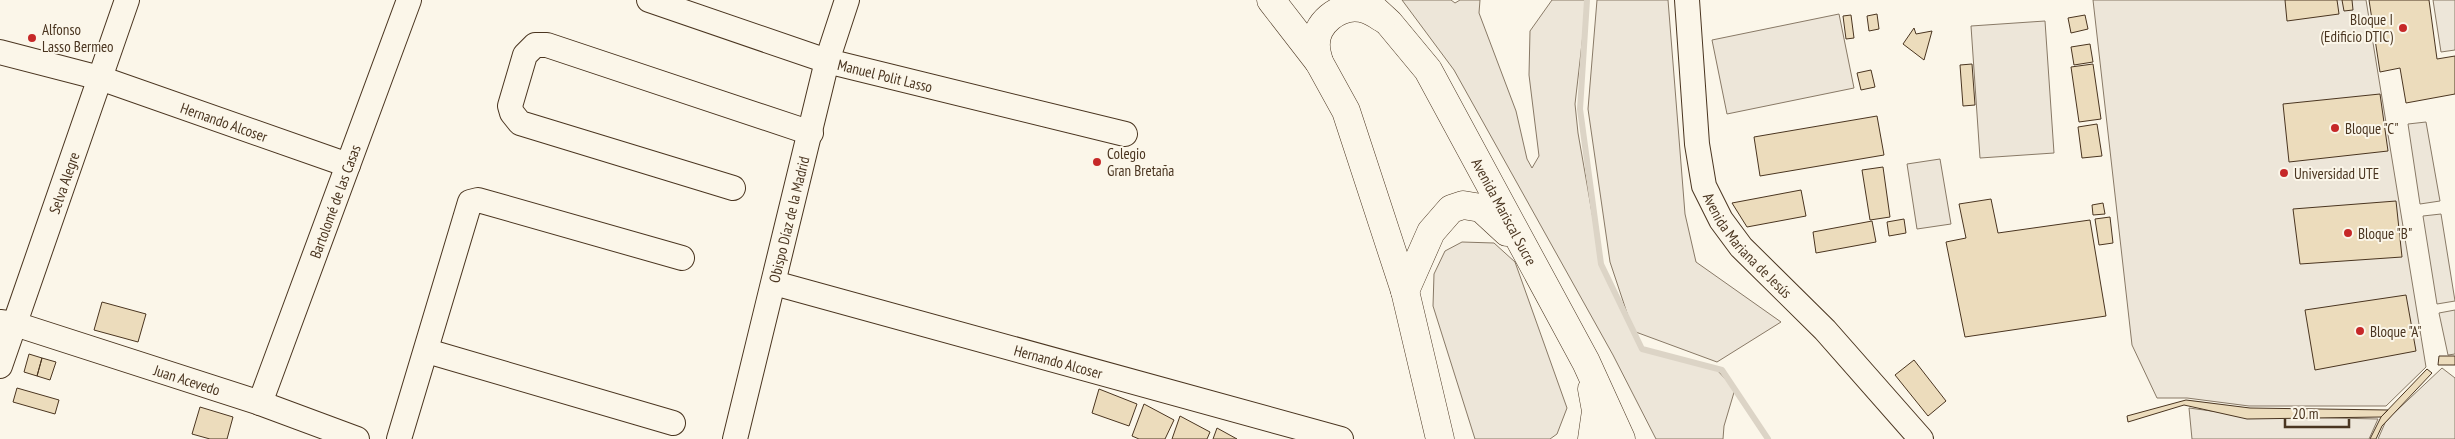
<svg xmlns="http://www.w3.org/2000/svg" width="2455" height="439" viewBox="0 0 2455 439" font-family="'PT Sans Narrow',sans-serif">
	<rect width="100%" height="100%" fill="#fbf6e9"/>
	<path fill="#ede6d9" stroke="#887966" d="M 1402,0 L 1451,0 L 1455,3 L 1460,0 L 1480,0 L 1479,13 L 1516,111 L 1527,159 L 1532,168 L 1539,156 L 1529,75 L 1530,31 L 1552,0 L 1587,0 L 1575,104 L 1578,133 L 1601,264 L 1631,325 L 1610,262 L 1588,109 L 1597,0 L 1668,0 L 1685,214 L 1696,262 L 1781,322 L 1717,362 L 1633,331 L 1642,349 L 1715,368 L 1735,389 L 1724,426 L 1723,439 L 1656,439 L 1613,355 L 1454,70 Z
		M 2093,0 L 2366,0 L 2426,367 L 2386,406 L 2249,406 L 2187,398 L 2157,398 L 2132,345 Z
		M 2433,0 L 2455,0 L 2455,50 L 2441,52 Z
		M 1839,14 L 1854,88 L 1727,114 L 1712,40 Z
		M 2045,21 L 2054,153 L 1980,158 L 1971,26 Z
		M 2426,122 L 2440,201 L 2420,204 L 2408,124 Z
		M 1940,159 L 1951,224 L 1917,229 L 1907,164 Z
		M 2441,214 L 2455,301 L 2437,304 L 2423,216 Z
		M 1462,242 L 1494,243 L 1515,262 L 1567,408 L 1557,434 L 1550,439 L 1475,439 L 1433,306 L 1434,274 L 1445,251 Z
		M 2455,310 L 2455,354 L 2448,355 L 2439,313 Z
		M 2442,368 L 2455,378 L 2455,439 L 2378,439 L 2385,423 L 2392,415 Z
		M 2189,408 L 2249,416 L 2378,419 L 2369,439 L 2192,439 Z"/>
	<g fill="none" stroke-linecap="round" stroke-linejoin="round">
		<path stroke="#dcd4c6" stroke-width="6" d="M 1587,0 L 1580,109 L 1601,264 L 1642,349 L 1722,370 L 1768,439"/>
	</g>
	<path fill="#ecdcbc" stroke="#4a3520" d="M 2285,0 L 2337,0 L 2339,14 L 2287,21 Z
		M 2342,0 L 2352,0 L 2353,10 L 2344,11 Z
		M 2369,0 L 2429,0 L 2437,59 L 2455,56 L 2455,94 L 2406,103 L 2400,68 L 2380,72 Z
		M 1877,14 L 1879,29 L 1869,31 L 1867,16 Z
		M 1851,15 L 1854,38 L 1846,39 L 1843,16 Z
		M 2085,15 L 2088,29 L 2071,33 L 2068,18 Z
		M 1914,28 L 1916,34 L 1932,31 L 1924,60 L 1903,44 Z
		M 2090,44 L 2093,62 L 2074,65 L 2071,47 Z
		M 1972,64 L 1975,105 L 1963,106 L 1960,65 Z
		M 2093,64 L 2101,119 L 2079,122 L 2071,67 Z
		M 1871,70 L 1875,87 L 1861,90 L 1857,73 Z
		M 2380,94 L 2388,151 L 2289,162 L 2283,104 Z
		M 1877,116 L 1884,155 L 1760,176 L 1754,137 Z
		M 2097,124 L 2102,156 L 2082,158 L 2078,127 Z
		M 1883,167 L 1890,217 L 1870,220 L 1862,170 Z
		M 1801,190 L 1806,216 L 1747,227 L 1732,203 Z
		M 1991,199 L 1998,233 L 2090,220 L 2106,316 L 1965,337 L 1946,242 L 1966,238 L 1959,204 Z
		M 2396,201 L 2402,257 L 2300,264 L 2293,209 Z
		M 2103,203 L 2105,214 L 2093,215 L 2092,205 Z
		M 2110,217 L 2113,243 L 2099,245 L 2095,219 Z
		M 1904,219 L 1906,233 L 1889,236 L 1887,222 Z
		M 1872,221 L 1876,242 L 1816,253 L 1813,232 Z
		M 2406,295 L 2416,351 L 2315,370 L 2305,310 Z
		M 102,302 L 146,314 L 138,342 L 94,330 Z
		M 29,354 L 42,358 L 37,376 L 24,372 Z
		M 2439,356 L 2455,356 L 2455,365 L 2438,365 Z
		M 42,358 L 56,362 L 50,380 L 37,376 Z
		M 1914,360 L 1946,401 L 1928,416 L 1895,375 Z
		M 2427,369 L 2432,373 L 2382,426 L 2376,439 L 2370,439 L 2381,417 Z
		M 17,388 L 59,400 L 55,414 L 13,402 Z
		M 1099,389 L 1137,404 L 1129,426 L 1092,413 Z
		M 2186,400 L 2250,408 L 2388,410 L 2381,417 L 2247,419 L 2184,405 L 2128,422 L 2127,416 Z
		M 1144,404 L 1174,420 L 1165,439 L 1139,439 L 1132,436 Z
		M 200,407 L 233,417 L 227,439 L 210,439 L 192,434 Z
		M 1180,416 L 1210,432 L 1207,439 L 1172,439 Z
		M 1217,428 L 1237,439 L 1213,439 Z"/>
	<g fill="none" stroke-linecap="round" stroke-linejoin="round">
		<defs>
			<g id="minor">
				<path id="s1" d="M 649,0 L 827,61 L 1125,134"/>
				<path id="s2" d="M 1687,0 L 1697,144 L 1704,186 L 1721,220 L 1741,247 L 1825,330 L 1921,439"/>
				<path id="s3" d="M 0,52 L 100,78 L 348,165"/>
				<path d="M 733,188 L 520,123 L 512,113 L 510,106 L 525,55 L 535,45 L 547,45 L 811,133"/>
				<path id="s4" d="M 774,283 L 1341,439"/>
				<path id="s5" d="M 0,322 L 15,324 L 260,403 L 357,439"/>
				<path d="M 427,351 L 673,423"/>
				<path id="s6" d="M 0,366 L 127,0"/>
				<path id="s7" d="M 260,403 L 409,0"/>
				<path d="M 399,439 L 470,202 L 478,200 L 682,258"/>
				<path id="s8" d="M 735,439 L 827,61 L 847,0"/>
			</g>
			<g id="major">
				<path d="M 1271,0 L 1319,62 L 1346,111 L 1405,291 L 1440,439"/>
				<path id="s9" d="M 1364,0 L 1389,23 L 1428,70 L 1586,362 L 1621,439"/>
				<path d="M 1319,62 C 1318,57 1316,52 1316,47 C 1314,24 1339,4 1361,8 C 1369,9 1375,13 1382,18"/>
				<path d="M 1405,291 L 1431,232 L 1451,209 L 1463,205 L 1481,208 L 1507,232"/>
				<path d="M 1592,439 L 1596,411 L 1592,389"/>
			</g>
		</defs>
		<use href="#minor" stroke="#4a3520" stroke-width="26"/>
		<use href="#major" stroke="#4a3520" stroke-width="29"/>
		<use href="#minor" stroke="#fbf6e9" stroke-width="24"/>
		<use href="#major" stroke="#fbf6e9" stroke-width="28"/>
	</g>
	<g fill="#c62828" stroke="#fbf6e9" stroke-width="2">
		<circle cx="2403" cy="28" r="5"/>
		<circle cx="32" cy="38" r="5"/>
		<circle cx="2335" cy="128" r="5"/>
		<circle cx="1097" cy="162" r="5"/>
		<circle cx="2284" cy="173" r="5"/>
		<circle cx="2348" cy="233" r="5"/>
		<circle cx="2360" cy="331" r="5"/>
	</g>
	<g text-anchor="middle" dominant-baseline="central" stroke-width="4" stroke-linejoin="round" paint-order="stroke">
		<g font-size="15" fill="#4a3520" stroke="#fbf6e9" text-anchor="start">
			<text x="2393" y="19" text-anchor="end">Bloque I<tspan x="2393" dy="17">(Edificio DTIC)</tspan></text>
			<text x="42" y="29">Alfonso<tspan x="42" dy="17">Lasso Bermeo</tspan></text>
			<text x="2345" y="128">Bloque "C"</text>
			<text x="1107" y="153">Colegio<tspan x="1107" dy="17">Gran Bretaña</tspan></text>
			<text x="2294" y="173">Universidad UTE</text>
			<text x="2358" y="233">Bloque "B"</text>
			<text x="2370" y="331">Bloque "A"</text>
		</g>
		<g font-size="15" fill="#4a3520" stroke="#fbf6e9">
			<text stroke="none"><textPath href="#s1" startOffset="248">Manuel Polit Lasso</textPath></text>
			<text stroke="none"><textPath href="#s3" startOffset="235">Hernando Alcoser</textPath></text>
			<text stroke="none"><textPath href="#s6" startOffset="194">Selva Alegre</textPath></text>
			<text stroke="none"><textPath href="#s7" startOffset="215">Bartolomé de las Casas</textPath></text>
			<text stroke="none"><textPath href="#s9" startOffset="256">Avenida Mariscal Sucre</textPath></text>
			<text stroke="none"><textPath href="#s8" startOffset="226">Obispo Díaz de la Madrid</textPath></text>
			<text stroke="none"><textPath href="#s2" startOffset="261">Avenida Mariana de Jesús</textPath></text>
			<text stroke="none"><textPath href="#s4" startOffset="295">Hernando Alcoser</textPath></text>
			<text stroke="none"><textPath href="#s5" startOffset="196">Juan Acevedo</textPath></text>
		</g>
	</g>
	<path d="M2285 419v8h64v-8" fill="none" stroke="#4a3520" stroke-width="2.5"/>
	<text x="2292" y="419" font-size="15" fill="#4a3520" stroke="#fbf6e9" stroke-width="4" paint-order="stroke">20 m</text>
</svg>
